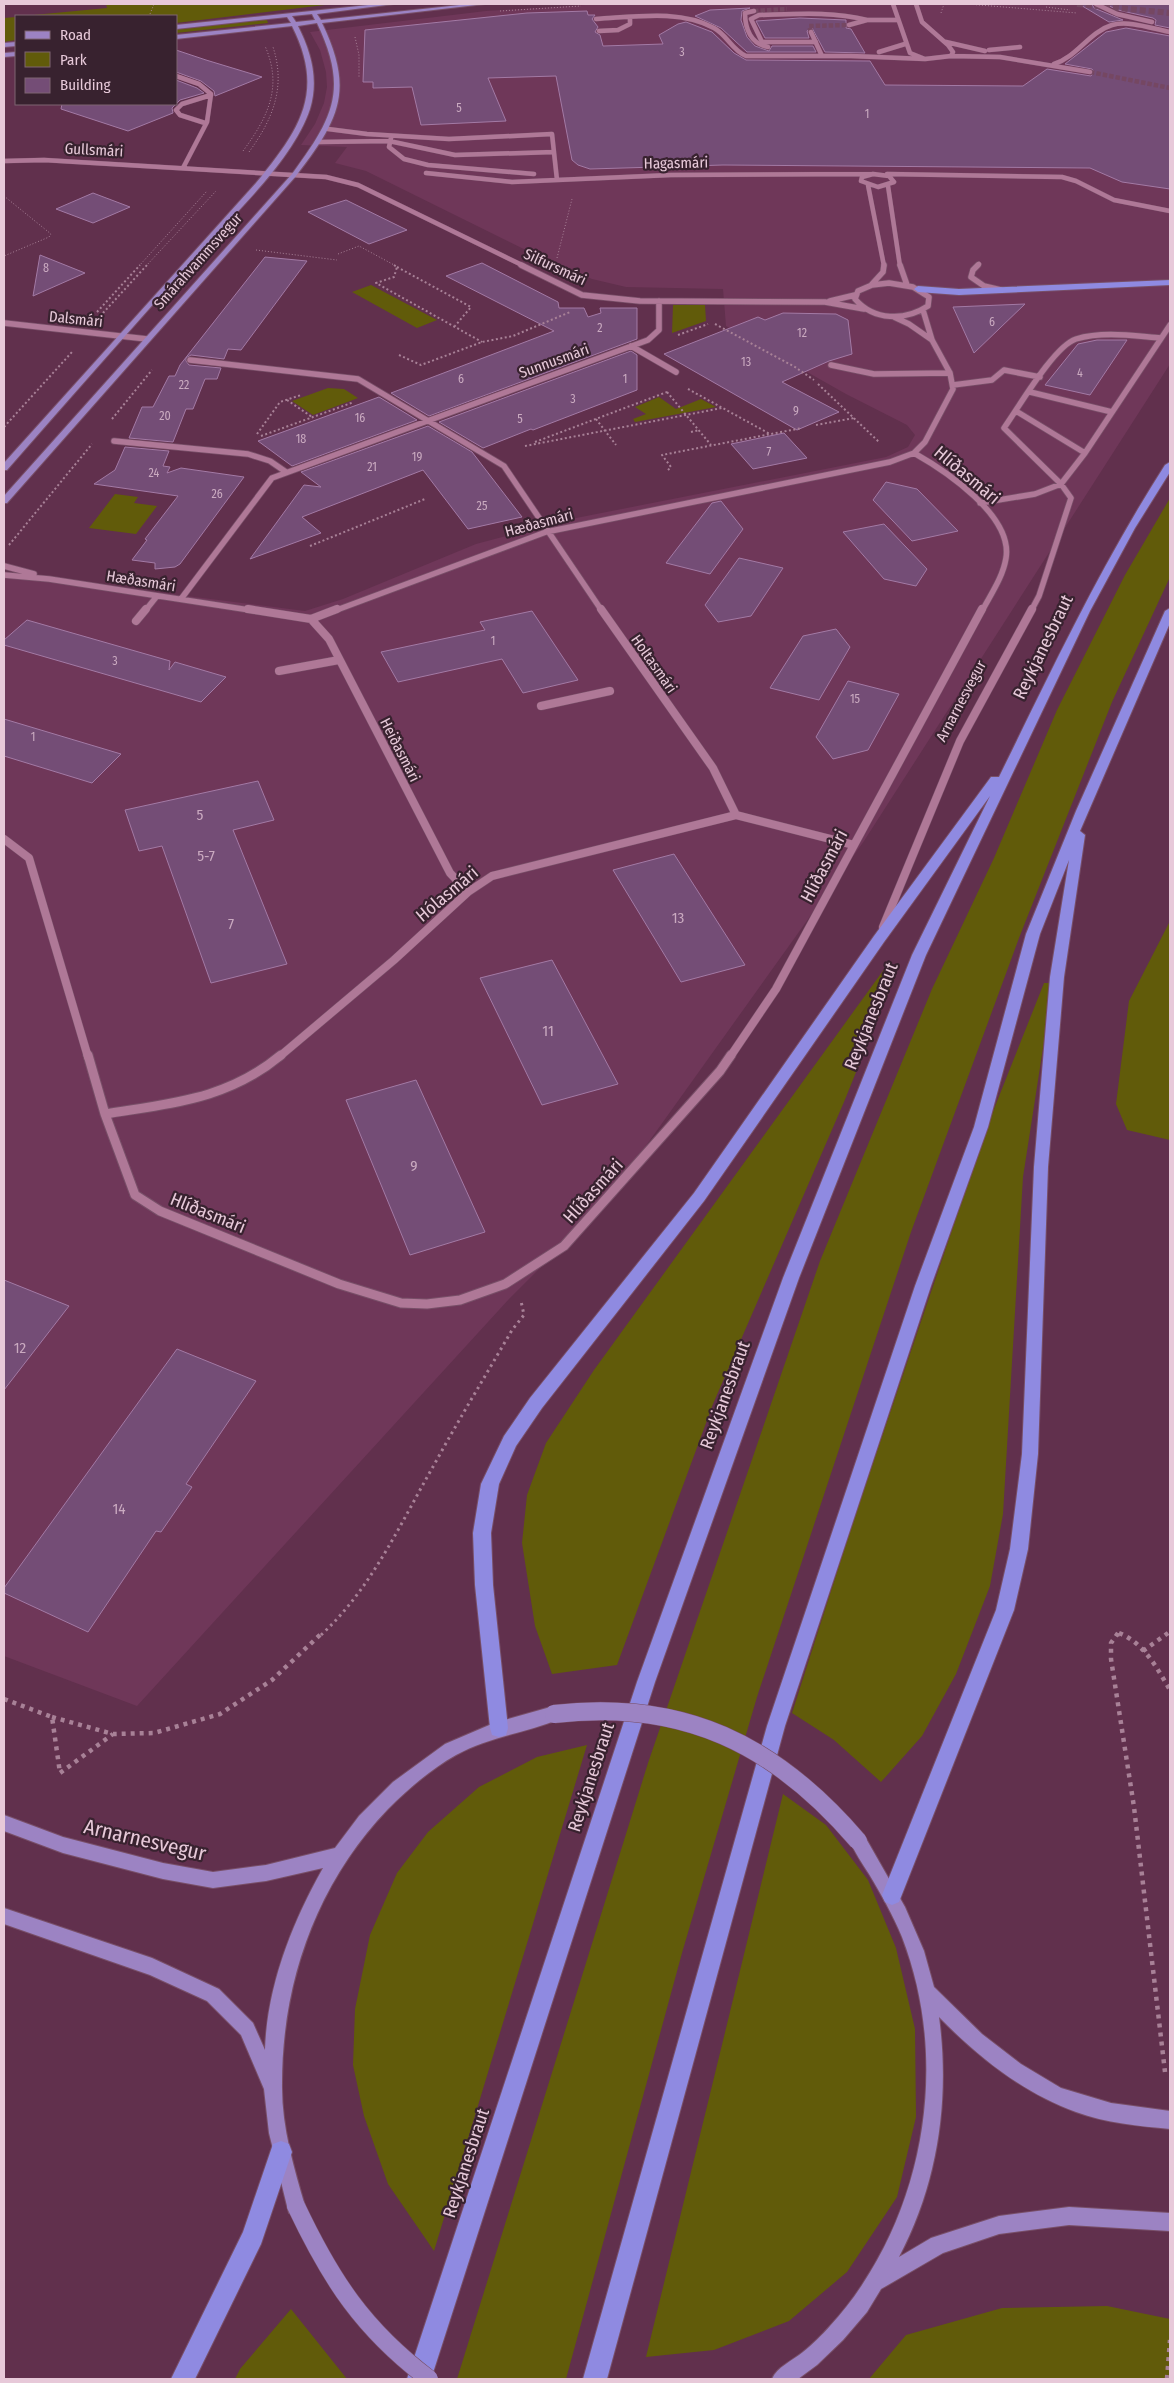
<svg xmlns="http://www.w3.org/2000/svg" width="1174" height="2383" viewBox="0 0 1174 2383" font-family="'Fira Sans Condensed',sans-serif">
	<rect width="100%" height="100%" fill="#61304d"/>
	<path fill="#6f3759" d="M 601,4 L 1170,4 L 1170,364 L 864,841 L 605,1203 L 509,1299 L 137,1706 L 4,1656 L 4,573 L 305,611 L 343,599 L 476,544 L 566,520 L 886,457 L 908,447 L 915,435 L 907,425 L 846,394 L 726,326 L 723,289 L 626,287 L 592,279 L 540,257 L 366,171 L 335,163 L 347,147 L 301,145 L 315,124 L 324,103 L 327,87 L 326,72 L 320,50 L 310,32 L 486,11 Z"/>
	<path fill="#615b0a" d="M 106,4 L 333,4 L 176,23 L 176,16 L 23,16 L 107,8 Z
		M 16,17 L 16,40 L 4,42 L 4,18 Z
		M 256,20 L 267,20 L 268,23 L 176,33 L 176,29 Z
		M 371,285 L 437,320 L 417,328 L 352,292 Z
		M 673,305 L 705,305 L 706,321 L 672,333 Z
		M 328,388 L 344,389 L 358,398 L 313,415 L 292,401 Z
		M 659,397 L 676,409 L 701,399 L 716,407 L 635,422 L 633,419 L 646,414 L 635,407 Z
		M 115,494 L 138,497 L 134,503 L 157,506 L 136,534 L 89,528 Z
		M 1170,498 L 1170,577 L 1112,702 L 1019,938 L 911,1232 L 757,1697 L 682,1953 L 566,2379 L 457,2379 L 648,1763 L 820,1261 L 932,989 L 994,858 L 1057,710 L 1125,575 Z
		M 1170,921 L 1170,1140 L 1127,1130 L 1116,1104 L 1129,1001 Z
		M 885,968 L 896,973 L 844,1102 L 713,1404 L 617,1665 L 552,1674 L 535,1626 L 522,1543 L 527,1495 L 546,1443 L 594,1370 Z
		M 1044,983 L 1051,983 L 1052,990 L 1023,1177 L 1003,1514 L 990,1586 L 956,1674 L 922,1736 L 881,1782 L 834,1740 L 792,1713 L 853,1522 L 988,1124 Z
		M 587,1745 L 434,2251 L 388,2184 L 364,2116 L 353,2065 L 355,2009 L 370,1935 L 397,1873 L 428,1832 L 479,1787 L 537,1757 Z
		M 783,1794 L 826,1825 L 868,1880 L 896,1948 L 915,2029 L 916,2117 L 897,2197 L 847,2272 L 789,2321 L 714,2350 L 646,2357 Z
		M 1107,2306 L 1170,2319 L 1170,2379 L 869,2379 L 906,2335 L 1002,2308 Z
		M 291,2309 L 347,2379 L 235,2379 L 240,2369 Z"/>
	<path fill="#744d76" stroke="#a37aa5" d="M 1079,4 L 1092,4 L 1094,8 L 1123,20 L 1109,22 Z
		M 1105,4 L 1170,4 L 1170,28 L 1155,25 L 1156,20 L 1153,18 L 1118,10 Z
		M 750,8 L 742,11 L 741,20 L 747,37 L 755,46 L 769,51 L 772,46 L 813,46 L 816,52 L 747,52 L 721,28 L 695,16 L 710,10 Z
		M 587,11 L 588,15 L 595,15 L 592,19 L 598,27 L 595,32 L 600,35 L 603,46 L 663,44 L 659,35 L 678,24 L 686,22 L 712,32 L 734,53 L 746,60 L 870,61 L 885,85 L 1023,86 L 1047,69 L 1091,76 L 1094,72 L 1092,69 L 1065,64 L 1106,32 L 1126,28 L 1170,36 L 1170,189 L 1122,182 L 1090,168 L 723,165 L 590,169 L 578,165 L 572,160 L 556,76 L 488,78 L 506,121 L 421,125 L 412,87 L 373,88 L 373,82 L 363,82 L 365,30 L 527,13 Z
		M 800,18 L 846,20 L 846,28 L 851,29 L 865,53 L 825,52 L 812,28 L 807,31 L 809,38 L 765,38 L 756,21 Z
		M 176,50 L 206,60 L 262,77 L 215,96 L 214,91 L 201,81 L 176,72 Z
		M 176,80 L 197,88 L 204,93 L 180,100 L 172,108 L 173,113 L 128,131 L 61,109 L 62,104 L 176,104 Z
		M 93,193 L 130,207 L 93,223 L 56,209 Z
		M 346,200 L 407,230 L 369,244 L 308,212 Z
		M 40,255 L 85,273 L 33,296 Z
		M 265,257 L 307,261 L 241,350 L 228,349 L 224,359 L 191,355 L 186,358 L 186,361 L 189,365 L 221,368 L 217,379 L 205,379 L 193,409 L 186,409 L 173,442 L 129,438 L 142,407 L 153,407 L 169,376 L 175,376 L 180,365 Z
		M 482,263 L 558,302 L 559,308 L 584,308 L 588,317 L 601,313 L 600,308 L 637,308 L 637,339 L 429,416 L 391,393 L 554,331 L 446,276 Z
		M 1025,304 L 974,353 L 953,307 Z
		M 783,313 L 836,314 L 848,320 L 852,354 L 829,361 L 782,382 L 839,412 L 797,430 L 664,354 L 758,317 L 765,320 Z
		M 1097,340 L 1127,340 L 1090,395 L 1045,385 L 1078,344 Z
		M 631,351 L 637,355 L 637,390 L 533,430 L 531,429 L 483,448 L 439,422 Z
		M 379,397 L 417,420 L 292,466 L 258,441 Z
		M 428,426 L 472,452 L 522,517 L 468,529 L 423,470 L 302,517 L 321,533 L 250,559 L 304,485 L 321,487 L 301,472 Z
		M 784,433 L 807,458 L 753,469 L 731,444 Z
		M 125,447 L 169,451 L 163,466 L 170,467 L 167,473 L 181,468 L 244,477 L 180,564 L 175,567 L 155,569 L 155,563 L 132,560 L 147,540 L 145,539 L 178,496 L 94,484 L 115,470 Z
		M 886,482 L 917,489 L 958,531 L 912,541 L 873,500 Z
		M 721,501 L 743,529 L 710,574 L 666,563 L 712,503 Z
		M 884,524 L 927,569 L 916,586 L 884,579 L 843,532 Z
		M 739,558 L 783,568 L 751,616 L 718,622 L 705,605 Z
		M 532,611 L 578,680 L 523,693 L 502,659 L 398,682 L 381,652 L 485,630 L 480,622 Z
		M 27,620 L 170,661 L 169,670 L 175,662 L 226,677 L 201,702 L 4,645 L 4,640 Z
		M 836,629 L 850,647 L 819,700 L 770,688 L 803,636 Z
		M 848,681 L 899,694 L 868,750 L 833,759 L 816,737 Z
		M 4,719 L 121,754 L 92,783 L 4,756 Z
		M 258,781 L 274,820 L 233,830 L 287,964 L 211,983 L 162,846 L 139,851 L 125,810 Z
		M 674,854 L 745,965 L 681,982 L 613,870 Z
		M 552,960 L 618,1084 L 542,1105 L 480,978 Z
		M 416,1080 L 485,1232 L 410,1255 L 346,1100 Z
		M 4,1280 L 69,1306 L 4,1390 Z
		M 177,1349 L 256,1381 L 186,1484 L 192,1487 L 161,1532 L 156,1531 L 88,1632 L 4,1593 L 4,1588 Z"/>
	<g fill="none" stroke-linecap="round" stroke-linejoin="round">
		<path stroke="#754762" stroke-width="4.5" stroke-dasharray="4.5 2" stroke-linecap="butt" d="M 754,11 L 787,9
			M 811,32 L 809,26 L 849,25
			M 1090,72 L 1170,88"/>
		<path stroke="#754762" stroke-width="6" stroke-dasharray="6 3" stroke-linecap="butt" d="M 1077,4 L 1170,13"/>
		<defs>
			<path id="minor-far3" d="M 893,4 L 910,53 L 925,59 L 951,56 L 953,52 L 948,45 L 922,22 L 916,4
				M 1096,4 L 1117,14 L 1152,22
				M 754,11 L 745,13 C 745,29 751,44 768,47
				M 596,19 C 634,17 680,9 714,28 C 727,35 732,50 746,56 L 851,56 L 925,59
				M 849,25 L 867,20 L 897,20
				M 599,31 L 618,30 L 630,24 L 630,18
				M 811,32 L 822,56
				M 816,42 L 762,42 L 751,19 L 759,15 C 796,14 831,11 867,20
				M 946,42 L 985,51
				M 989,50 L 1020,47
				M 879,52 L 905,44
				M 951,56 L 1000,57 L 1090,72
				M 1054,64 C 1077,57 1089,32 1112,25 C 1129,20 1153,29 1170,32
				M 176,76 L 199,84 L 211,94 L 207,122 L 183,168
				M 205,123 L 180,115 L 176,110 L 182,104 L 211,95
				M 328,129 L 367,134 L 449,139 L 552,134 L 557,180 L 671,175 L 873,174
				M 391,138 L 389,147 L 404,159 L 428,165 L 534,174
				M 319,142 L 389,141 L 455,155 L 554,152
				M 4,161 L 44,160 L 326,177 L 358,185 L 524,266
				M 426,173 L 512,182 L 557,180
				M 873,174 L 889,176 L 894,182 L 878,187 L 861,181 L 862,177 Z
				M 887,174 L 1062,177 L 1076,181 L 1114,200 L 1170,211
				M 868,185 L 884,266
				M 888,186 L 900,266
				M 977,266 L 979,264"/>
			<path id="minor-far2" d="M 521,265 L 582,295 L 640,301 L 825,302 L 864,309
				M 900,265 L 907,285
				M 978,265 L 973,270 L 971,277 L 984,286 L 1001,290
				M 889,283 L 913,287 L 929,297 L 928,306 C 905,321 874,321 855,299 L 858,291 L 872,285 Z
				M 872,284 L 883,272 L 884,265
				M 830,301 L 855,295
				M 894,317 L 909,324 L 932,340
				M 4,323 L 147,339
				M 631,346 L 676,372
				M 190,360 L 358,379 L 504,466 L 602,611
				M 831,365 L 874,374 L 950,373
				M 953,385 L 992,380 L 1004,370 L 1040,377
				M 1030,392 L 1112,412
				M 1016,411 L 1085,453
				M 114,441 L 248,454 L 270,461 L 286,472
				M 914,453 C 946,471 1013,516 1006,558 C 1003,577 991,594 982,611
				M 980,503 L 1035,494 L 1061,484 L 1085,453 L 1170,325
				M 4,566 L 34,574
				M 4,575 L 49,579 L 256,611
				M 181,599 L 272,478 L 648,340 L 659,330 L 659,301
				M 145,611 L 157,596
				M 334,611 L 546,532 L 890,462 L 914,453 L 925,442 L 953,389 L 950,373 L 932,340 L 923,310
				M 1031,611 L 1039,596 L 1071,498 L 1061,484 L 1004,428 C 1019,407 1054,346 1076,339 C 1103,331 1134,336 1161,338"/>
			<path id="minor-far1" d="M 248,609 L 311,619 L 337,609
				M 601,609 L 713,768 L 736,815
				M 311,619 L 329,639 L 450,873 L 468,892
				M 136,621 L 146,609
				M 279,671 L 339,660
				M 541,706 L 610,691
				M 4,839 L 29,858 L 88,1057
				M 883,927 L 960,741 L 1032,609
				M 279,1057 L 394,960 L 468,892 L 492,876 L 736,815 L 854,845
				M 730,1057 L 776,989 L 982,609"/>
			<path id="minor" d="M 88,1055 L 105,1114 L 135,1195 L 160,1211 L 339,1284 L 401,1303 L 427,1304 L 460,1300 L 505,1284 L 564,1246 L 720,1071 L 731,1055
				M 105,1114 C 171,1103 227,1100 281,1055"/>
			<path id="major" d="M 378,4 L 394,4 L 317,14 L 321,20 L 469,4 L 485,4 L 322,23 C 355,91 339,120 296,176 L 7,503 L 4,503 L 4,496 L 292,174 C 333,118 349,90 317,23 L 298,26 C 311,52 319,79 310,109 C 293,160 236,212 200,252 C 135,324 71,397 7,470 L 4,470 L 4,463 L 256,183 C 299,130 326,93 292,26 L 176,39 L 176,35 L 291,23 L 287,17 L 176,29 L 176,25 ZM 312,14 L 315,20 L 296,22 L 292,16 Z
				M 16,42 L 16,46 L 4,47 L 4,43 Z
				M 16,52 L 16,56 L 4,57 L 4,53 Z
				M 554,1706 L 560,1709 L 562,1714 L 560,1719 C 525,1733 489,1737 456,1755 C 431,1769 408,1789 388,1809 C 316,1884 281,1984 282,2088 C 282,2128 294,2168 305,2206 L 303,2213 L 296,2215 L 289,2213 L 287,2206 L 269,2133 L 264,2089 L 241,2035 L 207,2001 L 150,1975 L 4,1924 L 4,1908 L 152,1958 L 219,1989 L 253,2023 L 265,2050 C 267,1986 292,1923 323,1868 L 266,1881 L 213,1888 L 163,1879 L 63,1853 L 4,1831 L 4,1815 L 63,1837 L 163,1863 L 213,1872 L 266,1865 L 335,1848 L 359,1816 L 393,1782 L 445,1744 L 494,1723 Z
				M 858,1833 L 864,1835 L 905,1907 L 924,1951 L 934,1987 L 982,2034 L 1021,2064 L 1061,2088 L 1111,2103 L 1170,2111 L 1170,2129 C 1139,2126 1106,2123 1076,2112 C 1023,2093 978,2057 939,2017 C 950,2100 938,2183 899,2257 L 931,2238 L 999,2216 L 1069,2207 L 1170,2213 L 1170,2231 L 1069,2225 L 999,2234 L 943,2253 L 881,2289 L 867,2312 L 843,2340 L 817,2365 L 798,2379 L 772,2379 C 777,2367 792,2361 803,2352 C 812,2345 822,2335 830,2326 C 842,2313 853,2299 862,2285 C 929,2184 946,2051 902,1937 C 893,1915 881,1894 869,1874 C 862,1863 855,1853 850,1841 L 852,1835 Z"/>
			<path id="highway" d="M 1170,280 L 1170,285 L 959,295 L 918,292 L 914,289 L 918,286 L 959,289 Z
				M 1170,462 L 1170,472 L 1135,528 L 1090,611 L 926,955 L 799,1278 L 655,1682 L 431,2379 L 407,2379 L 637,1682 L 783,1278 L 912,955 L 990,796 L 884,942 L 704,1201 L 542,1408 L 516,1446 L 499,1484 L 491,1533 L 493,1585 L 508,1728 L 506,1735 L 499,1737 L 492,1735 L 490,1728 L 475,1585 L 473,1533 L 481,1484 L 504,1436 L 530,1398 L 694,1193 L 874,936 L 991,777 L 999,777 C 1051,671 1101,565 1165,465 Z
				M 1170,608 L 1170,623 L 1080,831 L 1085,835 L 1064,977 L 1048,1167 L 1038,1454 L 1028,1549 L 1014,1610 L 899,1902 L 892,1905 L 885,1902 L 882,1895 L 996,1610 L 1010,1549 L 1022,1454 L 1034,1167 L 1050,977 L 1069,860 L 1040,934 L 988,1127 L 931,1286 L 785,1726 L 607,2379 L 583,2379 L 767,1726 L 915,1286 L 974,1127 L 1026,934 L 1076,811 L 1165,611 Z
				M 281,2141 L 289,2144 L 292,2152 L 261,2244 L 195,2379 L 171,2379 L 243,2232 L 273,2144 Z"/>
		</defs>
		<use href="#minor-far3" stroke="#784f68" stroke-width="5"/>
		<use href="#minor-far2" stroke="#784f68" stroke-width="7"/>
		<use href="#minor-far1" stroke="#784f68" stroke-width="9"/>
		<use href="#minor" stroke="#784f68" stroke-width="11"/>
		<use href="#major" stroke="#784f68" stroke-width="2"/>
		<use href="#highway" stroke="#784f68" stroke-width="2"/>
		<path stroke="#a88197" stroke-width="1" stroke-dasharray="1 2" stroke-linecap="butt" d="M 967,4 L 1077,13
			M 1046,7 L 1070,10
			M 500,11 L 581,6
			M 941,13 L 944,4
			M 152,16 L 150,14 L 154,4
			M 355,37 L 359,55 L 359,77
			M 243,151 C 268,117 283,87 265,46
			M 249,152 C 273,119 286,87 273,47
			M 4,196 L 51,234 L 49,237 L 4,256
			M 256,250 L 337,260
			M 338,254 L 359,246 L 396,266
			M 557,258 L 572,199
			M 139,266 L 207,191
			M 146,266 L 216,191"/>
		<path stroke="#a88197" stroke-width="2" stroke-dasharray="2 2.5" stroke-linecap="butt" d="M 394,265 L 397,267 L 394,277 L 376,283 L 482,342
			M 397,267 L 471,307 L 455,326
			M 97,312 L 140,265
			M 103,313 L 147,265
			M 715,324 L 795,367 L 814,380
			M 678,335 L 708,324
			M 399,355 L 421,365 L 482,342 L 513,336 L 570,312
			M 818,384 L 879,442
			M 688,389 L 770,434
			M 667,392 L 711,445
			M 287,400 L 312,417
			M 112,419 L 152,370
			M 596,419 L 616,445
			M 816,425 L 854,418
			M 4,427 L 72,352
			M 691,432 L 699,430
			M 257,434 L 280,402 L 301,395
			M 261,436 L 354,402
			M 535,442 L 667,392
			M 525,446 L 722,408
			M 668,470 L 671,467 L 662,455 L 802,428
			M 9,545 L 92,444
			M 310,546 L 425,499"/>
		<path stroke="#a88197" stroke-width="3" stroke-dasharray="2.5 4" stroke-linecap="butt" d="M 321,1635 C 372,1588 400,1524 434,1465 C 459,1419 486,1375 512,1330 L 524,1315 L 521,1301
			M 1117,1635 L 1123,1635
			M 1166,1635 L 1170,1632"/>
		<path stroke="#a88197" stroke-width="4.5" stroke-dasharray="4 5" stroke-linecap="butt" d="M 1118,1633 L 1111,1643 L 1111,1659 L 1134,1807 L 1165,2072
			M 1119,1633 C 1144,1643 1157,1668 1170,1690
			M 1143,1651 L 1168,1633
			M 4,1699 L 52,1717 L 60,1773 L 113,1734
			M 52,1717 L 113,1734 L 154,1733 L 220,1714 L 272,1680 L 322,1633
			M 1167,2379 L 1170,2340"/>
		<use href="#minor-far3" stroke="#af7897" stroke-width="4.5"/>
		<use href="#minor-far2" stroke="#af7897" stroke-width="5.5"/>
		<use href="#minor-far1" stroke="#af7897" stroke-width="8"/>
		<use href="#minor" stroke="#af7897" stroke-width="9"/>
		<use href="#major" fill="#9c83c3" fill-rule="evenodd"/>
		<use href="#highway" fill="#8f8ae1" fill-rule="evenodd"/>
		<defs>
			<path id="major-bridge" d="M 554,1714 C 683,1699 775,1744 858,1841
				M 296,2206 C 331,2280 363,2329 429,2379"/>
		</defs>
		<use href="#major-bridge" stroke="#784f68" stroke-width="19" stroke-linecap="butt"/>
		<use href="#major-bridge" stroke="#9c83c3" stroke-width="18"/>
	</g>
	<g text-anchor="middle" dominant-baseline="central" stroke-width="4.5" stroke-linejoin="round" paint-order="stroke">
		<g font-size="12" fill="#caaac0">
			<text x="682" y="52">3</text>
			<text x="459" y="108">5</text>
			<text x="867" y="114">1</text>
			<text x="46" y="268">8</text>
			<text x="992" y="322">6</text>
			<text x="600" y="328">2</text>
			<text x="802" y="333">12</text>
			<text x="746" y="362">13</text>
			<text x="1080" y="373">4</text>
			<text x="461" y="379">6</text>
			<text x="625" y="379">1</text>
			<text x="184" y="385">22</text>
			<text x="573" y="399">3</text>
			<text x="796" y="411">9</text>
			<text x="165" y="416">20</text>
			<text x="360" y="418">16</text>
			<text x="520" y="419">5</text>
			<text x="301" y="439">18</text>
			<text x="769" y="452">7</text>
			<text x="417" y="457">19</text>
			<text x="372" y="467">21</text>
			<text x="154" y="473">24</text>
			<text x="217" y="494">26</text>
			<text x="482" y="506">25</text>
			<text x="493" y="641">1</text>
			<text x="115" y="661">3</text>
			<text x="855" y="699">15</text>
			<text x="33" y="737">1</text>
		</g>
		<g font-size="15" fill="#e7c9d9" stroke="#38222f">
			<text transform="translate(94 150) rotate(3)">Gullsmári</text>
			<text transform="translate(676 163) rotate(-1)">Hagasmári</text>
			<text transform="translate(198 261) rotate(-48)">Smárahvammsvegur</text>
			<text transform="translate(555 267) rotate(25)">Silfursmári</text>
			<text transform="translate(76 319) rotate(6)">Dalsmári</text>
			<text transform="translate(554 361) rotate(-20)">Sunnusmári</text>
			<text transform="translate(539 523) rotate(-15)">Hæðasmári</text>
			<text transform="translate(141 581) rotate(9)">Hæðasmári</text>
			<text transform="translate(654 664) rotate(55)">Holtasmári</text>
			<text transform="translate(961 701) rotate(-62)">Arnarnesvegur</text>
			<text transform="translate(400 750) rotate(63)">Heiðasmári</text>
		</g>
		<g font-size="15" fill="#caaac0">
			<text x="200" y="815">5</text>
			<text x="206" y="856">5-7</text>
			<text x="678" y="918">13</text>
			<text x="231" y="924">7</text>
			<text x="548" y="1031">11</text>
			<text x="414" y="1166">9</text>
			<text x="20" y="1348">12</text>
			<text x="119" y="1509">14</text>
		</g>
		<g font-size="18" fill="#e7c9d9" stroke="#38222f">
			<text transform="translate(967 475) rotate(40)">Hlíðasmári</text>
			<text transform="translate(1043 647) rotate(-64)">Reykjanesbraut</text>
			<text transform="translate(824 866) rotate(-62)">Hlíðasmári</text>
			<text transform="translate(447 894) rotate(-40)">Hólasmári</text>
			<text transform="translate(871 1016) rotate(-68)">Reykjanesbraut</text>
			<text transform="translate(593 1191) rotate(-48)">Hlíðasmári</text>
			<text transform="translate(208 1213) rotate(22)">Hlíðasmári</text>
			<text transform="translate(725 1395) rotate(-70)">Reykjanesbraut</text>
			<text transform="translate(591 1777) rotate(-72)">Reykjanesbraut</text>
			<text transform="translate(466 2163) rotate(-72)">Reykjanesbraut</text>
		</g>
		<g font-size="21" fill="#e7c9d9" stroke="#38222f">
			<text transform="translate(145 1840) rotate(13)">Arnarnesvegur</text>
		</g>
	</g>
	<rect width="1174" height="2383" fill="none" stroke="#e7c9d9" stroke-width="10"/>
	<rect x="15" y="15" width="162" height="90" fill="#38222f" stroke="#7e6573"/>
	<rect x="25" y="31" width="25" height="8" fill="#9c83c3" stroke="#7e6573"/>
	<text x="60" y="40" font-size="15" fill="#e7c9d9">Road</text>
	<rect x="25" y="52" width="25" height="15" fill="#615b0a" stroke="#7e6573"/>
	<text x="60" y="65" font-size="15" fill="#e7c9d9">Park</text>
	<rect x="25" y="78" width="25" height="15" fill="#744d76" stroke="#7e6573"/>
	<text x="60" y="90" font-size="15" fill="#e7c9d9">Building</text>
</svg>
